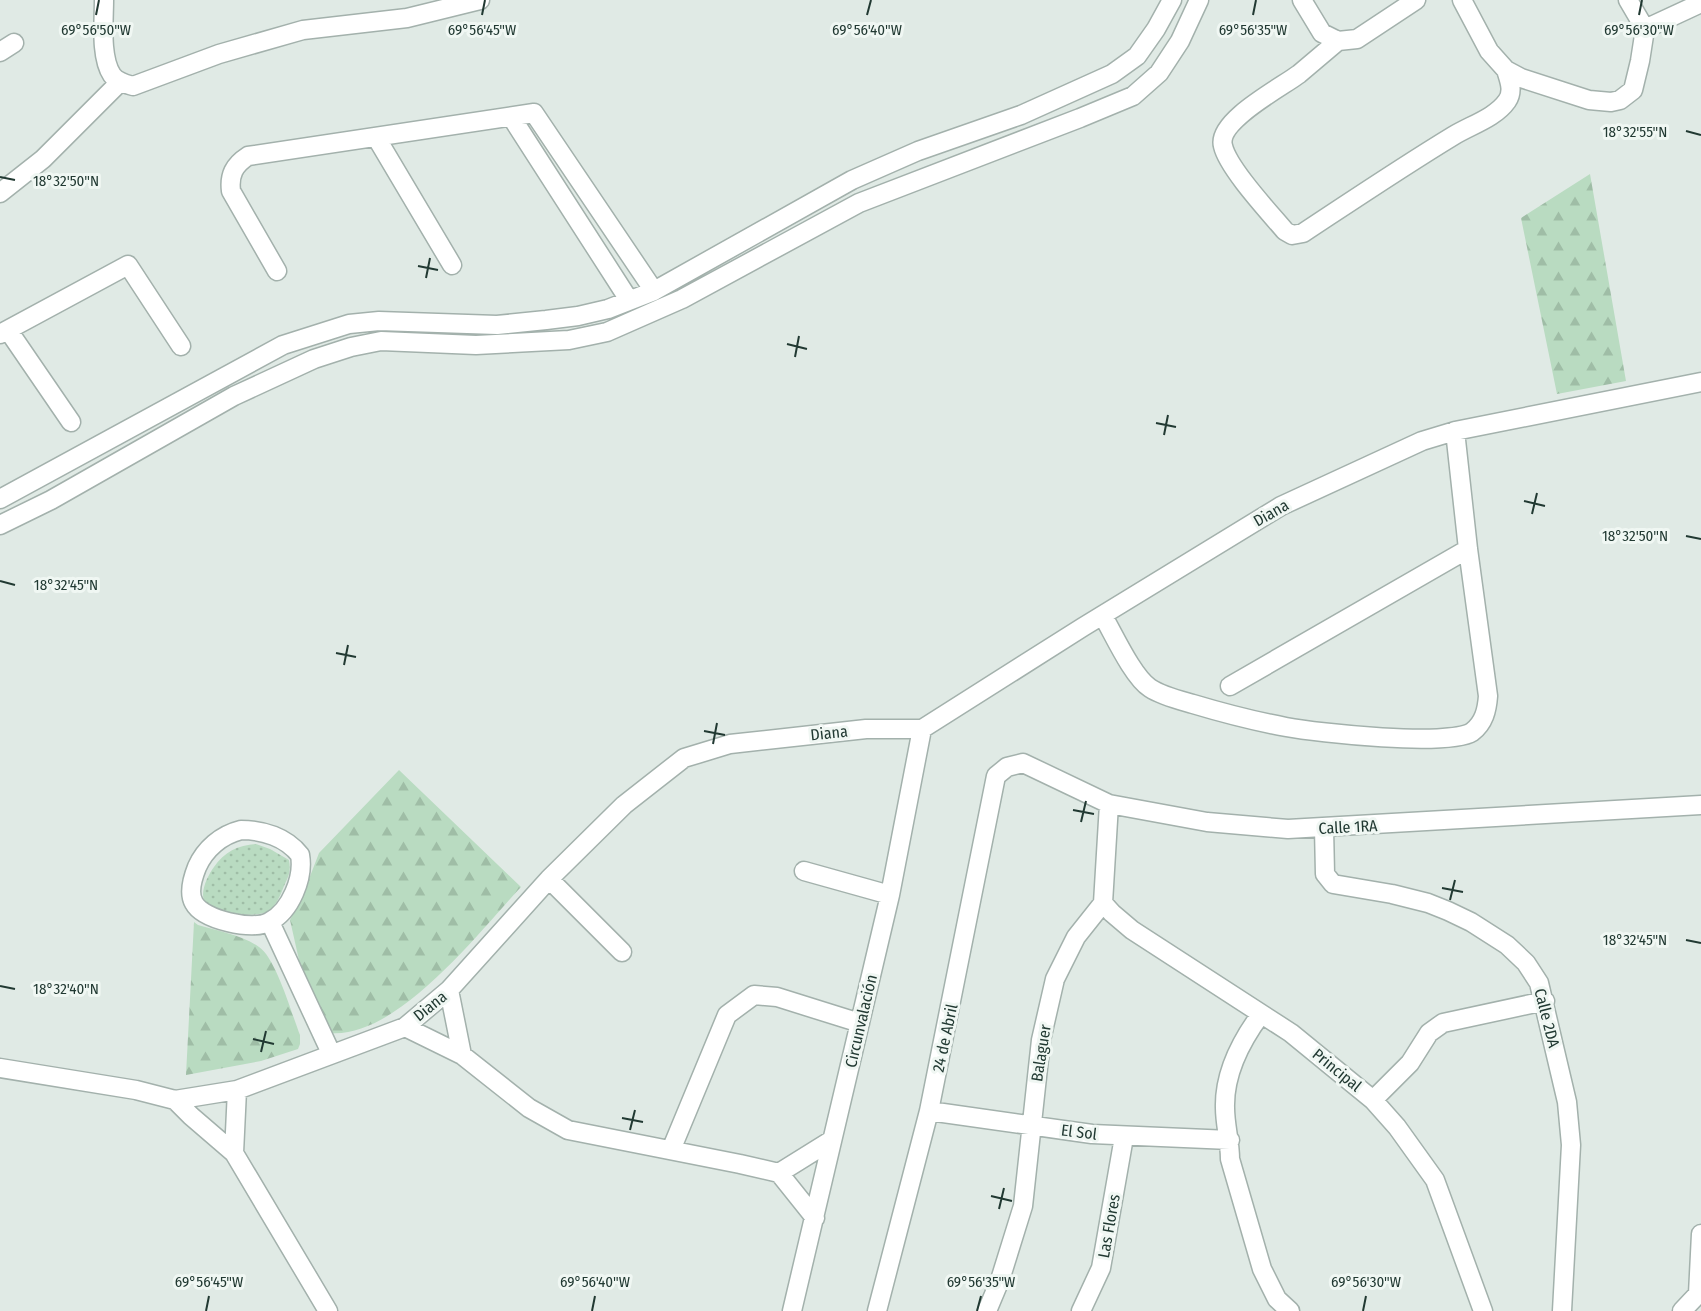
<svg xmlns="http://www.w3.org/2000/svg" width="1701" height="1311" viewBox="0 0 1701 1311" font-family="'Fira Sans Condensed',sans-serif">
	<defs>
		<pattern id="grass-dots" width="8" height="8" patternUnits="userSpaceOnUse" patternTransform="scale(1.5)"><rect width="8" height="8" fill="#b9dbc1"/><path d="M2 2h.1M6 6h.1" fill="none" stroke="#9fbda6" stroke-width="1.8" stroke-linecap="round"/></pattern>
		<pattern id="forest-firs" width="22" height="20" patternUnits="userSpaceOnUse" patternTransform="scale(1.5)"><rect width="22" height="20" fill="#b9dbc1"/><path d="M5 1l3.5 6h-7zM16 11l3.5 6h-7z" fill="#9fbda6"/></pattern>
	</defs>
	<rect width="100%" height="100%" fill="#e0eae5"/>
	<path fill="url(#grass-dots)" d="M 256,844 L 270,849 L 289,860 C 291,871 289,876 284,886 C 281,894 277,904 270,910 C 258,919 214,915 205,902 C 199,893 208,875 214,867 C 224,852 238,845 256,844 Z"/>
	<path fill="url(#forest-firs)" d="M 1590,174 L 1626,381 L 1557,394 L 1521,218 Z
		M 399,770 L 521,887 C 479,932 397,1039 330,1033 L 301,969 L 290,920 L 304,892 L 319,853 Z
		M 194,922 L 198,925 C 218,931 242,935 259,947 C 276,958 292,1015 300,1035 L 300,1044 L 298,1049 L 261,1061 L 186,1075 Z"/>
	<g fill="none" stroke-linecap="round" stroke-linejoin="round">
		<defs>
			<path id="street" d="M 104,0 C 104,21 100,57 112,75 C 117,82 126,84 133,86 L 219,54 L 303,30 L 407,18 L 480,0
				M 1302,0 L 1322,33 L 1338,41 L 1357,39 L 1416,0
				M 1462,0 L 1489,51 L 1506,70 L 1521,78 L 1589,100 L 1611,102 L 1620,100 L 1633,90 L 1640,61 L 1645,29 L 1628,0
				M 1645,29 L 1701,3
				M 1338,41 C 1325,52 1312,63 1299,74 C 1282,87 1216,121 1223,146 C 1228,168 1269,212 1285,231 L 1292,235 L 1303,233 C 1353,200 1402,167 1453,136 C 1471,125 1495,118 1507,101 C 1514,91 1509,80 1506,70
				M 0,52 L 14,43
				M 512,118 L 629,300
				M 376,137 L 452,265
				M 0,193 L 43,159 L 120,82
				M 277,271 L 231,191 C 229,175 234,165 248,156 L 534,113 L 654,291
				M 8,330 L 71,422
				M 0,334 L 128,265 L 181,346
				M 0,499 L 283,345 L 349,324 L 379,321 L 497,325 L 546,320 L 578,316 L 608,309 L 654,291 L 852,180 L 918,151 L 1021,115 L 1112,74 L 1137,56 L 1156,29 L 1172,0
				M 0,525 L 51,500 L 234,396 L 314,359 L 351,347 L 381,341 L 476,345 L 569,340 L 607,332 L 682,299 L 859,203 L 1080,118 L 1133,96 L 1159,73 L 1180,41 L 1199,0
				M 1103,616 C 1114,635 1133,677 1150,688 C 1162,696 1179,700 1193,704 C 1223,713 1254,721 1286,727 C 1318,733 1448,747 1472,732 C 1484,723 1487,710 1488,696 L 1468,549 L 1455,431
				M 1230,686 L 1468,549
				M 1324,828 L 1325,874 L 1333,884 L 1392,894 L 1428,903 L 1448,911 L 1471,922 L 1507,945 L 1526,963 L 1539,983 L 1567,1102 L 1571,1145 L 1562,1311
				M 241,830 C 263,830 286,837 300,855 C 304,877 291,911 269,922 C 253,931 203,920 194,903 C 188,893 193,877 197,867 C 205,849 221,835 241,830 Z
				M 804,871 L 890,895
				M 549,879 L 622,952
				M 1103,903 L 1112,913 L 1132,930 L 1291,1033 L 1373,1100 L 1397,1127 L 1435,1180 L 1483,1311
				M 270,922 L 331,1053
				M 449,990 L 462,1055
				M 1261,1014 C 1241,1041 1224,1073 1225,1108 C 1225,1125 1230,1141 1230,1159 L 1262,1269 L 1277,1299 L 1290,1311
				M 405,1027 L 462,1055 L 529,1108 L 568,1130 L 740,1164 L 779,1173 L 815,1218
				M 0,1068 L 136,1090 L 175,1100 L 237,1090 L 405,1027 L 449,990 L 549,879 L 624,805 L 684,758 L 730,744 L 866,729 L 922,729 L 1083,627 L 1281,506 L 1422,441 L 1455,431 L 1701,382
				M 175,1100 L 191,1116 L 234,1153 L 328,1311
				M 1373,1100 L 1410,1063 L 1429,1033 L 1443,1023 L 1545,1001
				M 929,1111 L 1092,1134 L 1230,1140
				M 671,1150 L 727,1015 L 754,995 L 777,997 L 860,1023
				M 234,1153 L 237,1090
				M 779,1173 L 832,1140
				M 792,1311 L 890,895 L 922,729
				M 877,1311 L 929,1111 L 996,776 L 1007,767 L 1023,763 L 1109,804 L 1207,822 L 1288,829 L 1701,805
				M 987,1311 L 1000,1280 L 1023,1206 L 1041,1040 L 1055,979 L 1076,937 L 1103,903 L 1109,804
				M 1081,1311 L 1101,1268 L 1124,1137
				M 1682,1311 L 1698,1294 L 1701,1234"/>
		</defs>
		<use href="#street" stroke="#a3b1ac" stroke-width="21"/>
		<use href="#street" stroke="#fff" stroke-width="18"/>
	</g>
	<path fill="none" stroke="#213932" stroke-width="2" d="M 96,15 L 99,0M 482,15 L 485,0M 867,15 L 871,0M 1253,15 L 1256,0M 1639,15 L 1642,0M 1686,131 L 1701,135M 0,177 L 15,180M 418,266 L 438,270M 426,278 L 430,258M 787,344 L 807,349M 795,357 L 799,336M 1156,423 L 1176,427M 1164,435 L 1168,415M 1524,501 L 1545,506M 1532,514 L 1537,493M 1686,536 L 1701,539M 0,581 L 15,585M 336,653 L 356,657M 344,665 L 348,645M 704,731 L 725,735M 713,744 L 717,723M 1073,810 L 1094,814M 1081,822 L 1086,801M 1442,888 L 1463,892M 1450,900 L 1455,880M 1686,940 L 1701,943M 0,986 L 15,989M 253,1039 L 274,1044M 261,1052 L 266,1031M 622,1118 L 643,1122M 630,1130 L 635,1110M 991,1196 L 1012,1201M 999,1209 L 1004,1188M 206,1311 L 209,1296M 592,1311 L 595,1296M 977,1311 L 981,1296M 1363,1311 L 1366,1296"/>
	<g text-anchor="middle" dominant-baseline="central" stroke-width="6" stroke-linejoin="round" paint-order="stroke">
		<g font-size="16" fill="#213932" stroke="#f0f7f3">
			<text transform="translate(1271 513) rotate(-30)">Diana</text>
			<text transform="translate(829 733) rotate(-6)">Diana</text>
			<text transform="translate(1348 827) rotate(-3)">Calle 1RA</text>
			<text transform="translate(430 1006) rotate(-39)">Diana</text>
			<text transform="translate(1547 1018) rotate(76)">Calle 2DA</text>
			<text transform="translate(861 1021) rotate(-77)">Circunvalación</text>
			<text transform="translate(945 1038) rotate(-78)">24 de Abril</text>
			<text transform="translate(1041 1053) rotate(-81)">Balaguer</text>
			<text transform="translate(1337 1070) rotate(39)">Principal</text>
			<text transform="translate(1079 1132) rotate(7)">El Sol</text>
			<text transform="translate(1109 1226) rotate(-80)">Las Flores</text>
		</g>
	</g>
	<g font-size="15" text-anchor="middle" fill="#213932" stroke="#f0f7f3" stroke-width="6" stroke-linejoin="round" paint-order="stroke">
		<text x="96" y="35">69°56'50"W</text>
		<text x="482" y="35">69°56'45"W</text>
		<text x="867" y="35">69°56'40"W</text>
		<text x="1253" y="35">69°56'35"W</text>
		<text x="1639" y="35">69°56'30"W</text>
		<text x="1635" y="137">18°32'55"N</text>
		<text x="66" y="186">18°32'50"N</text>
		<text x="1635" y="541">18°32'50"N</text>
		<text x="66" y="590">18°32'45"N</text>
		<text x="1635" y="945">18°32'45"N</text>
		<text x="66" y="994">18°32'40"N</text>
		<text x="209" y="1287">69°56'45"W</text>
		<text x="595" y="1287">69°56'40"W</text>
		<text x="981" y="1287">69°56'35"W</text>
		<text x="1366" y="1287">69°56'30"W</text>
	</g>
</svg>
